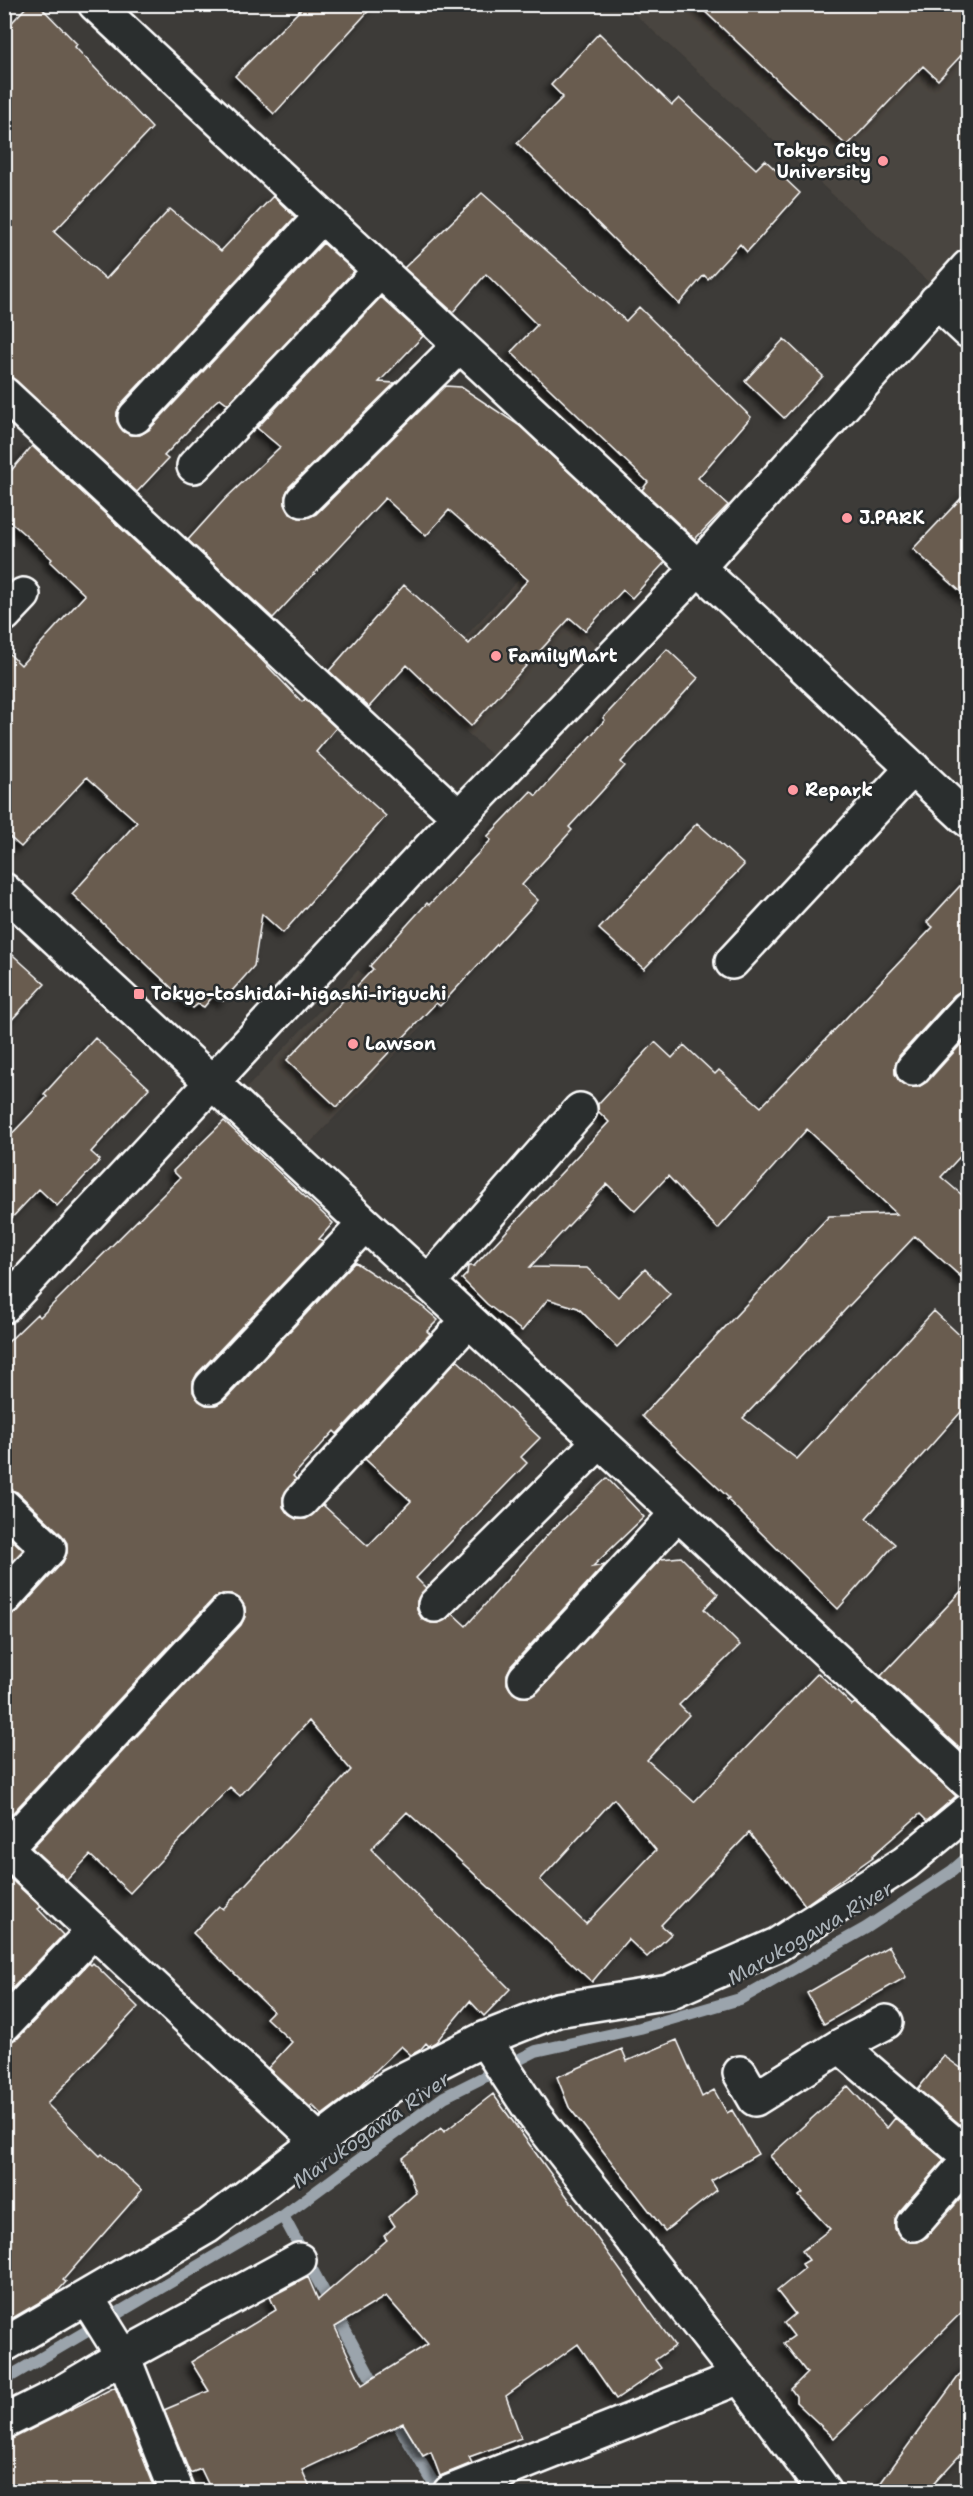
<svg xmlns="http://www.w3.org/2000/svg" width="973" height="2496" viewBox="0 0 973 2496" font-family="'Shantell Sans',sans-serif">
	<defs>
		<filter id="shadow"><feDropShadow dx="-5.5" dy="5.5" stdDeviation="3" flood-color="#0009"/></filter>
	</defs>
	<rect width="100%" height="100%" fill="#3d3b38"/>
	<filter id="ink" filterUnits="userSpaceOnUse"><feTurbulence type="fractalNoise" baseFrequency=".0167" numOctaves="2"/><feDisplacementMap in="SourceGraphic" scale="12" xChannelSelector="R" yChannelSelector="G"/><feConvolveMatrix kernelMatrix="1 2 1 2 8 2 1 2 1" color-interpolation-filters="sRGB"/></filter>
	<g filter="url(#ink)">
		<path fill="#4a453f" d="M 625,5 L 968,5 L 968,318 Z
			M 521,577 L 602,650 L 499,761 L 417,688 Z
			M 358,970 L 422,1026 L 307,1146 L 244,1091 Z"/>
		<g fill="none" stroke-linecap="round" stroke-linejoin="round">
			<path stroke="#9ba4ac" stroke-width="12" d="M 283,2216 L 379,2393
				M 4,2380 L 283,2216 L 444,2097 L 536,2051 L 640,2028 L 740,1999 L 866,1928 L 952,1871 L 968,1857
				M 391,2413 L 439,2492"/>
		</g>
		<path fill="#695c50" stroke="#fff" stroke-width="1.5" fill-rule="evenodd" filter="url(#shadow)" d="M 29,4 L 38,4 L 77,44 L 75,47 L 152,128 L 54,232 L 106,279 L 170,209 L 221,251 L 273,196 L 295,217 L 121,404 L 117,412 L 117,422 L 123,431 L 130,435 L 140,435 L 149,430 L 323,243 L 354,271 L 228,404 L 220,398 L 214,403 L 164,456 L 168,459 L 137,492 L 4,370 L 4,31 Z
			M 306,4 L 375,4 L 274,114 L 235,76 Z
			M 697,4 L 969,4 L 969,47 L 938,80 L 923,66 L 847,146 Z
			M 599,33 L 672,105 L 679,98 L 756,169 L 765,160 L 800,193 L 747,252 L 740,244 L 708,279 L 704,275 L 679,304 L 517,143 L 563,97 L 551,85 Z
			M 482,193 L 626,321 L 639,307 L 751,417 L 698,478 L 728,505 L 695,539 L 642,490 L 648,482 L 511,352 L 537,325 L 486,274 L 453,312 L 404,268 Z
			M 381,297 L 423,336 L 379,382 L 395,383 L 289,487 L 285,496 L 285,504 L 290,514 L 299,518 L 307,518 L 316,514 L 445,386 L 461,387 L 520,426 L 665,562 L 632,598 L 623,590 L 585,631 L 570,618 L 471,726 L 407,665 L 369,707 L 329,671 L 404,585 L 469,644 L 528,580 L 449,510 L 426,536 L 385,498 L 273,618 L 188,540 L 225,499 L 280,447 L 257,428 Z
			M 784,339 L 823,376 L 784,418 L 745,381 Z
			M 32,446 L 252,650 L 302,702 L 305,699 L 336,728 L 316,752 L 386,816 L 283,933 L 262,914 L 254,966 L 223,1001 L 213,996 L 204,1007 L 198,1004 L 193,1008 L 72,894 L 137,822 L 87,777 L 21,847 L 4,832 L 4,649 L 21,665 L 85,595 L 50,562 L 52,559 L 4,516 L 4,479 Z
			M 969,490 L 969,599 L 913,549 Z
			M 667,649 L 698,678 L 621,762 L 625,766 L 569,827 L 572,830 L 522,885 L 538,900 L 440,1006 L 436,1003 L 337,1107 L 287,1060 L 373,969 L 370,966 L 427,903 L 429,905 L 491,840 L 487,837 L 531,791 L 536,796 L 605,720 L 603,718 Z
			M 697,823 L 744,865 L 644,969 L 599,929 Z
			M 969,876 L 969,990 L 962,990 L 954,995 L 899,1056 L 895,1066 L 895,1074 L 900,1082 L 909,1087 L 918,1087 L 927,1082 L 963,1042 L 969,1047 L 969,1147 L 941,1177 L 969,1201 L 969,1284 L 915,1236 L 743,1418 L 797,1459 L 934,1311 L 969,1344 L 969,1403 L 866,1518 L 895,1544 L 838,1609 L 727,1499 L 729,1498 L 642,1416 L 829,1216 L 897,1214 L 807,1129 L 718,1229 L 668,1176 L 635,1211 L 607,1184 L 530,1267 L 587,1268 L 618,1297 L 645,1269 L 670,1294 L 617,1347 L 578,1308 L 548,1299 L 522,1331 L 487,1304 L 462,1279 L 467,1274 L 468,1266 L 474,1266 L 609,1122 L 598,1111 L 598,1104 L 655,1042 L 672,1058 L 684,1045 L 715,1074 L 719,1070 L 761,1107 L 933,927 L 927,922 Z
			M 4,947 L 45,984 L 4,1028 Z
			M 95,1038 L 149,1088 L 91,1152 L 100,1160 L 57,1206 L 39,1189 L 4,1226 L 4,1142 L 47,1097 L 44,1094 Z
			M 224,1121 L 333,1223 L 319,1239 L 323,1241 L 197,1374 L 193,1382 L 193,1392 L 199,1401 L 206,1405 L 216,1405 L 225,1400 L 355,1262 L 423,1307 L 438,1320 L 427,1331 L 430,1334 L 337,1434 L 334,1431 L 293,1476 L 296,1479 L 283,1497 L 283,1507 L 289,1515 L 296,1519 L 306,1519 L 323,1505 L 368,1546 L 411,1501 L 365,1459 L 457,1360 L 540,1438 L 521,1457 L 527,1463 L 416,1578 L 426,1588 L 417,1601 L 417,1610 L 422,1619 L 431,1623 L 439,1623 L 453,1614 L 466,1626 L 549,1533 L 607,1478 L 644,1517 L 592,1567 L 604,1565 L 511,1666 L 507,1674 L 507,1684 L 513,1693 L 520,1697 L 530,1697 L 538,1692 L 661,1559 L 681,1557 L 718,1594 L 704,1609 L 740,1645 L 679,1705 L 689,1715 L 647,1760 L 694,1802 L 818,1673 L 852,1705 L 855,1703 L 956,1796 L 927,1821 L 920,1814 L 872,1856 L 873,1857 L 805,1905 L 749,1833 L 661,1925 L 671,1934 L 647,1957 L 628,1939 L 592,1982 L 407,1812 L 371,1849 L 510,1989 L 484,2016 L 470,2001 L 436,2042 L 429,2046 L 426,2043 L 420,2050 L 411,2055 L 401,2046 L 359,2087 L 322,2115 L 312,2105 L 310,2107 L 268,2068 L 292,2042 L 266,2018 L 273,2011 L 193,1933 L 219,1906 L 223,1909 L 351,1770 L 309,1721 L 240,1796 L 230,1787 L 130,1893 L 90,1855 L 67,1880 L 32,1848 L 241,1625 L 245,1617 L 245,1607 L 239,1598 L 231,1594 L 222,1594 L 213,1599 L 4,1822 L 4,1616 L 18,1611 L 63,1562 L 67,1553 L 67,1543 L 62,1535 L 17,1492 L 4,1488 L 4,1346 L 37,1314 L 40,1317 L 180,1178 L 173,1171 ZM 614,1799 L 656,1850 L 586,1924 L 540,1880 Z
			M 4,1532 L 23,1550 L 4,1570 Z
			M 969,1583 L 969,1757 L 881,1676 Z
			M 4,1873 L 41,1907 L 38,1909 L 63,1935 L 4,1997 Z
			M 889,1946 L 906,1977 L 824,2024 L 807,1993 Z
			M 89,1963 L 91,1965 L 93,1963 L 138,2007 L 47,2104 L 100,2156 L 102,2154 L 142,2190 L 63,2280 L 66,2282 L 57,2292 L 4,2323 L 4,2043 L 18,2038 Z
			M 677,2040 L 702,2097 L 714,2090 L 727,2113 L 732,2110 L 758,2154 L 711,2181 L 717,2190 L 665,2231 L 569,2107 L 557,2077 L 622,2049 L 627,2061 Z
			M 944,2056 L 969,2074 L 969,2132 L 918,2089 Z
			M 848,2086 L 887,2128 L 895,2118 L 944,2160 L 899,2212 L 895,2220 L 895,2229 L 901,2238 L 910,2242 L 918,2242 L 927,2237 L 969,2189 L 969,2305 L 834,2438 L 796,2402 L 796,2396 L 791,2389 L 807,2373 L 784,2343 L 794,2336 L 784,2323 L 795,2314 L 777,2291 L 805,2268 L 802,2264 L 809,2260 L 802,2251 L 830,2229 L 799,2196 L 803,2193 L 770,2156 Z
			M 493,2094 L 675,2346 L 655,2360 L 661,2368 L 616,2399 L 578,2344 L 506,2396 L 521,2438 L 469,2457 L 472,2463 L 440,2476 L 431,2452 L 423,2456 L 403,2423 L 302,2470 L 312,2492 L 212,2492 L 201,2469 L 190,2473 L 164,2410 L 209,2391 L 191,2362 L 276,2310 L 270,2297 L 297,2283 L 308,2277 L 318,2300 L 387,2240 L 384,2236 L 395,2226 L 389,2217 L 416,2193 L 403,2158 L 441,2128 L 444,2132 ZM 386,2296 L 428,2344 L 362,2385 L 335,2327 Z
			M 969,2362 L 969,2445 L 926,2492 L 874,2492 Z
			M 115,2387 L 154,2486 L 139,2492 L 4,2492 L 4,2440 L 12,2439 Z"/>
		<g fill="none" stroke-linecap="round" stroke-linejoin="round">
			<defs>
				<path id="minor" d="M 95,4 L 968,820
					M 936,301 L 968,331
					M 4,394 L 459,817
					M 135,417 L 322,216
					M 194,466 L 380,271
					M 303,500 L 460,345
					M 4,615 L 23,595
					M 4,890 L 968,1782
					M 732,962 L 913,768
					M 913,1069 L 968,1008
					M 428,1283 L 580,1110
					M 4,1306 L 459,817 L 683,584 L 968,267
					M 211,1387 L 364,1225
					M 301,1501 L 468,1321
					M 4,1506 L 49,1549 L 4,1598
					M 435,1605 L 599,1442
					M 525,1679 L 677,1514
					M 4,1847 L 320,2142
					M 6,1848 L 227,1612
					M 4,2025 L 94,1930
					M 484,2039 L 534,2115 L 740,2377 L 825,2492
					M 840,2046 L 968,2156
					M 740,2073 L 755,2099 L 840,2046 L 886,2022
					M 913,2224 L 968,2161
					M 87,2298 L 123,2356 L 177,2492
					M 4,2345 L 208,2226 L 391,2086 L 484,2039 L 557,2010 L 669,1992 L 777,1945 L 905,1863 L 968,1811
					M 4,2422 L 52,2398 L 123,2356 L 299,2260
					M 450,2492 L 740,2377"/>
			</defs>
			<use href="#minor" stroke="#fff" stroke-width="38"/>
			<use href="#minor" stroke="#2a2d2e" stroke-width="33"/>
		</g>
	</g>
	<g fill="#ff9aa2" stroke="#2a2d2e" stroke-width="2">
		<circle cx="883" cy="161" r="6"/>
		<circle cx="847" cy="518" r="6"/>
		<circle cx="496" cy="656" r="6"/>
		<circle cx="793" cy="790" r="6"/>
		<rect x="133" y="988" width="12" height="12" rx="3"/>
		<circle cx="353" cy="1044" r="6"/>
	</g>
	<g text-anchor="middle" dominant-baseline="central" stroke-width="5" stroke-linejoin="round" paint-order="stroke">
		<g font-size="18" font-weight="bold" fill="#fff" stroke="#2a2d2e" text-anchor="start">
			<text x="871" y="151" text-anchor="end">Tokyo City<tspan x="871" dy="21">University</tspan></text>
			<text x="859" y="518">J.PARK</text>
			<text x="508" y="656">FamilyMart</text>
			<text x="805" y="790">Repark</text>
			<text x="151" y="994">Tokyo-toshidai-higashi-iriguchi</text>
			<text x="365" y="1044">Lawson</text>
		</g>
		<g font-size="20" font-style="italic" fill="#acb4ba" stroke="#2a2d2e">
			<text transform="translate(810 1933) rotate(-30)">Marukogawa River</text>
			<text transform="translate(371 2130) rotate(-35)">Marukogawa River</text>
		</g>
	</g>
	<rect width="973" height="2496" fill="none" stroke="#2a2d2e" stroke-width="24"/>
	<rect x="12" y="12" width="949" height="2472" fill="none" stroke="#fff" stroke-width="2" filter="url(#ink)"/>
</svg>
